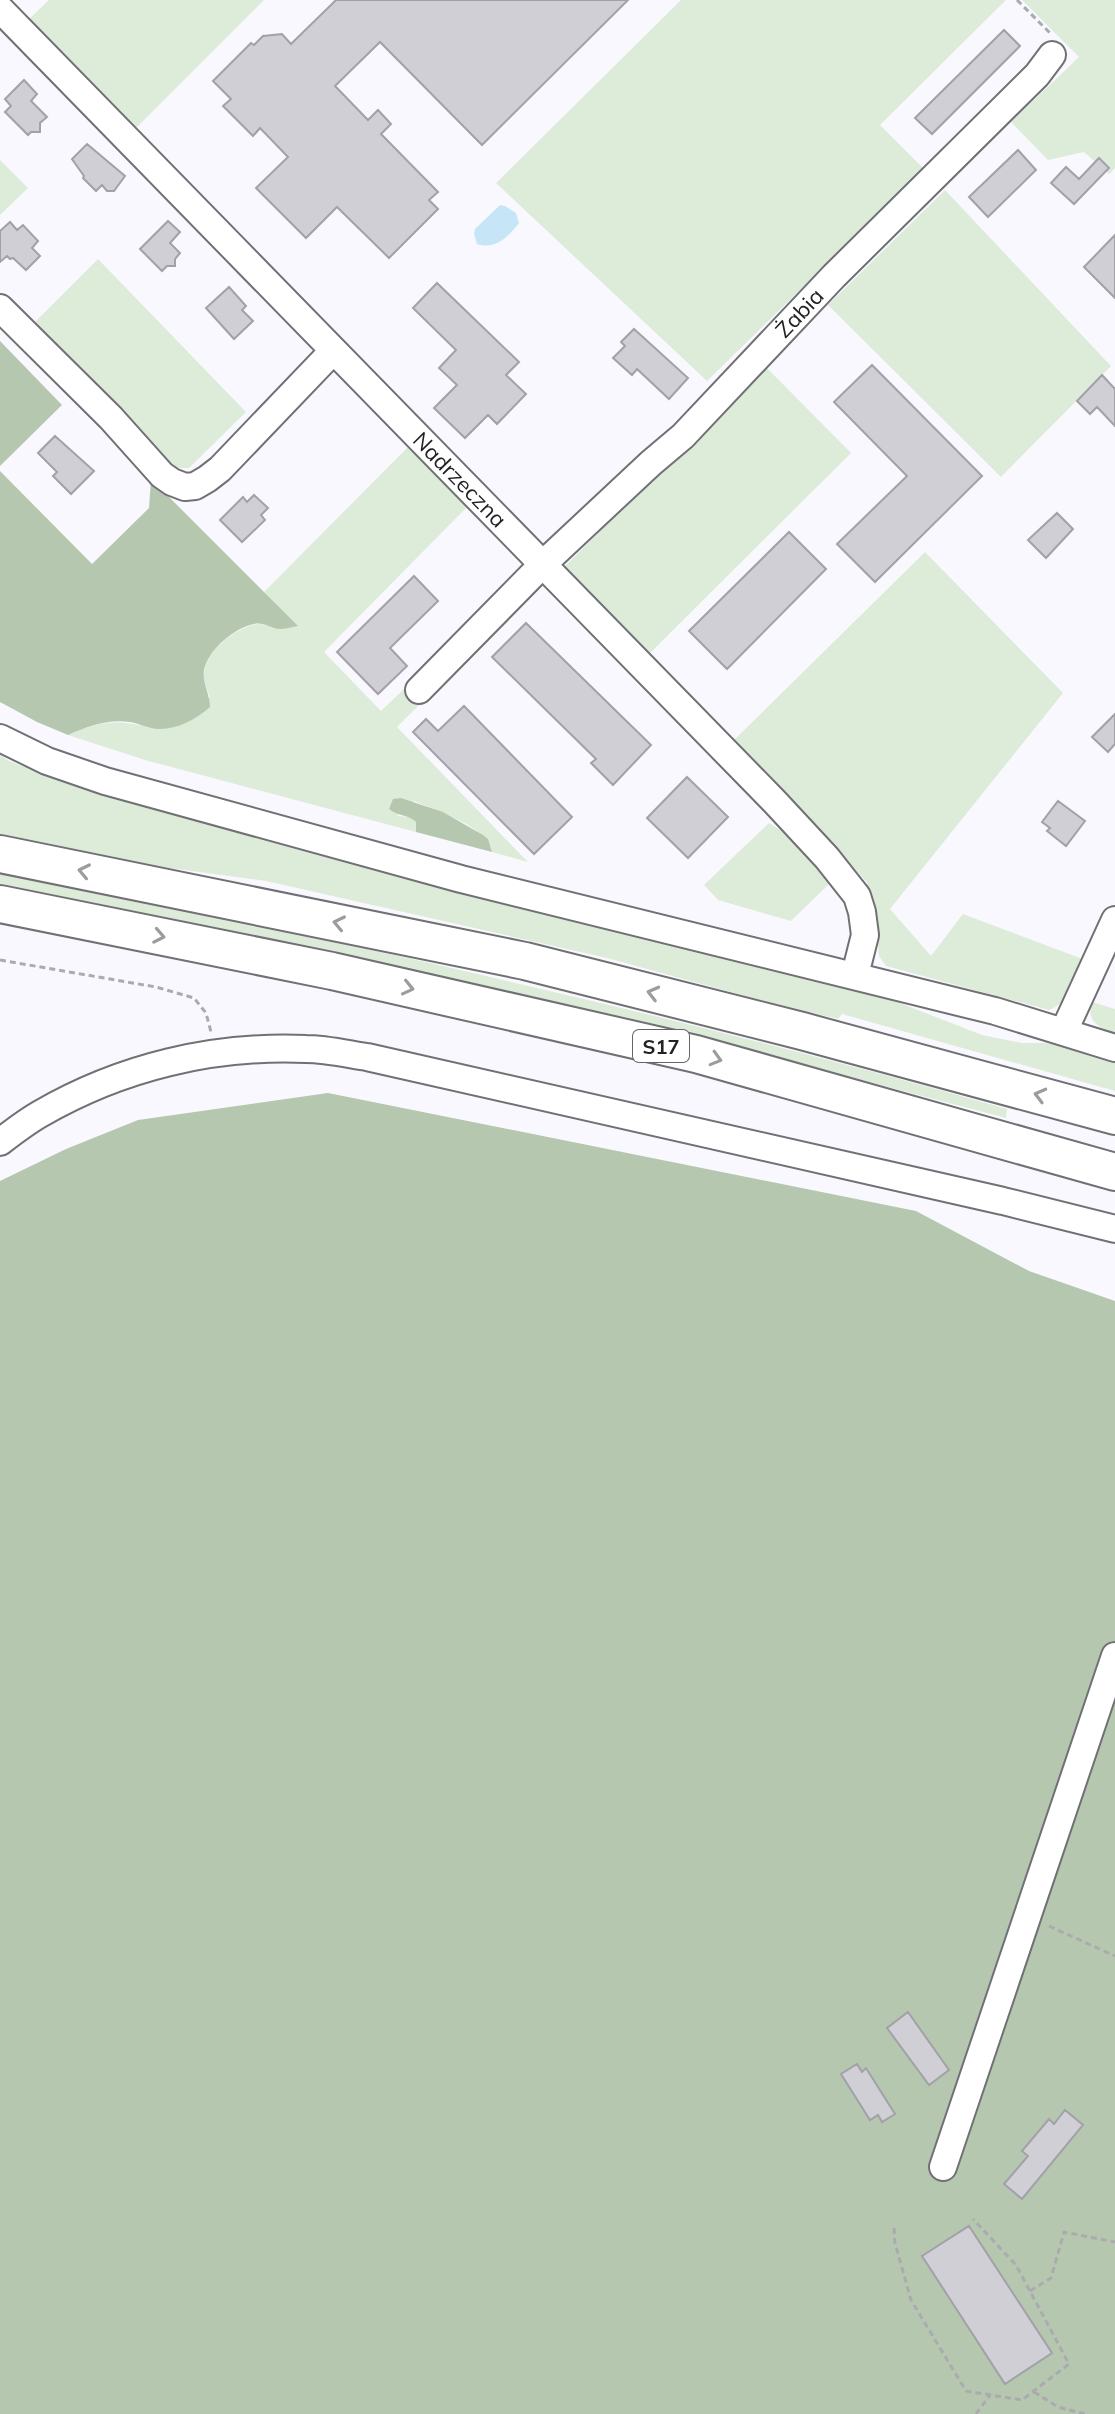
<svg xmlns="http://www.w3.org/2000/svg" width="1115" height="2414" viewBox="0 0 1115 2414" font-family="Mulish,sans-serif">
	<rect width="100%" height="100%" fill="#f9f8fe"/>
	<path fill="#ddecd8" d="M 49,0 L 264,0 L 133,131 L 27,21 Z
		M 681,0 L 1006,0 L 880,125 L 924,169 L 707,381 L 496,183 Z
		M 1022,0 L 1115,0 L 1115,168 L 1109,174 L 1084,152 L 1048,160 L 1011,122 L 1079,57 Z
		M 0,160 L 28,188 L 0,215 Z
		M 945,190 L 1111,366 L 1001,477 L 828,305 Z
		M 98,259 L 246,412 L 189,468 L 174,468 L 32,325 Z
		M 766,367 L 851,453 L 648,655 L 563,568 Z
		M 408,447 L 468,506 L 324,652 L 381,711 L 408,685 L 423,701 L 397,727 L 528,862 L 492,852 C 489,827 435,810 414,801 L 397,816 L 410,817 L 416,822 L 416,832 L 145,760 L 68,735 C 109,718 118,721 160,729 L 210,697 C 207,690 203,681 204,673 C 206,651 233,630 253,625 C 262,622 269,627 278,628 C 284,629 291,627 297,626 L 264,592 Z
		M 925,552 L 1063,693 L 890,909 L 931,956 L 963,914 L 1088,961 C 1083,969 1077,970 1073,976 C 1063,991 1069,1002 1049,1010 L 886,966 L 879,956 L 878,946 L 874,946 L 867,882 L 733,741 Z
		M 0,755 L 9,761 L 66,782 L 271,837 L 886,993 L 887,998 L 982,1035 L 1022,1043 L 1045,1043 L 1063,1046 L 1068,1041 L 1082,1049 L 1115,1061 L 1115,1091 L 842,1014 L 838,1019 L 749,997 L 607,958 L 266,881 L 38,850 L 0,837 Z
		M 769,823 L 785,833 L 830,883 L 791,921 L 718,900 L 704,885 Z
		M 0,874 C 169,904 336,941 503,980 C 672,1019 840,1061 1007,1109 L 1006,1118 L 748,1050 L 385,963 L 0,885 Z
		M 1092,1002 L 1115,1009 L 1115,1033 C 1098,1027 1086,1022 1092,1002 Z"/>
	<path fill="#b5c8af" d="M 0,341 L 62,405 L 0,466 Z
		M 0,471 L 92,564 L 149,508 L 151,479 L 298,626 C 292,627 285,629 279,629 C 270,628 264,622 254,624 C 234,628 208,650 204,670 C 202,683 210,694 210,707 C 196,719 179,729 159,729 C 149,729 139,723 129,722 C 107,719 87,727 68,735 L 37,722 L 0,702 Z
		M 401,798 L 443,812 L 483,835 L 488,839 L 492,852 L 416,832 L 416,822 C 408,814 399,817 389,809 L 393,799 Z
		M 328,1093 L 916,1211 L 1029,1271 L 1115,1301 L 1115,2414 L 0,2414 L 0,1181 L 66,1149 L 138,1120 Z"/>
	<path fill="#c6e5f7" d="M 500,205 L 505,206 L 516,213 L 519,223 C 508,237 496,250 477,244 L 474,234 L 475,229 Z"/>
	<path fill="#d0cfd5" stroke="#a2a1a7" stroke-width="2" d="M 336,0 L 628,0 L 482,145 L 380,42 L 335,86 L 368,120 L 378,110 L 391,124 L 381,134 L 438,192 L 429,200 L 438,209 L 389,258 L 337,207 L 306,238 L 256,188 L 288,157 L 260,128 L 253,136 L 223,106 L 231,99 L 213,81 L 251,43 L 254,45 L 263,36 L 282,34 L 291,44 Z
		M 1004,30 L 1020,46 L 932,134 L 915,118 Z
		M 24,80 L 37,94 L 31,101 L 47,117 L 40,123 L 40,132 L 31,132 L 28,135 L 5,112 L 11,106 L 5,99 Z
		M 87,144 L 125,176 L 114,191 L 107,191 L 102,185 L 96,191 L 83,178 L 84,176 L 72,159 Z
		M 1018,150 L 1036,170 L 988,217 L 969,197 Z
		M 1099,158 L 1109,168 L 1074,204 L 1051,183 L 1066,167 L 1079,179 Z
		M 168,221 L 180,232 L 170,243 L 180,253 L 175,259 L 175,266 L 167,266 L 162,271 L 140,249 Z
		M 10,222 L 17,230 L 23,225 L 38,241 L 32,248 L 40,256 L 26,270 L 13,258 L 10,259 L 7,256 L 0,262 L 0,231 Z
		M 1115,235 L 1115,298 L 1084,267 Z
		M 437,283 L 519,362 L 506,375 L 526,394 L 497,424 L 488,415 L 465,438 L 434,408 L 457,385 L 439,368 L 456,350 L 413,308 Z
		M 229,287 L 246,306 L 242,310 L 253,321 L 234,339 L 206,308 Z
		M 634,329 L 688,378 L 669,399 L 637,369 L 632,375 L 613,358 L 625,346 L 621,342 Z
		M 872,365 L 982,476 L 875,582 L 837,544 L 907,476 L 834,402 Z
		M 1102,375 L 1115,389 L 1115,426 L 1097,407 L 1090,414 L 1077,401 Z
		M 55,436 L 94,471 L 71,494 L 53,476 L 57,472 L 38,453 Z
		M 254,495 L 268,508 L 261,515 L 265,520 L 242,542 L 220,520 L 243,497 L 247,502 Z
		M 1057,513 L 1073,529 L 1046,558 L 1028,540 Z
		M 789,532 L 826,569 L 727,669 L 689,631 Z
		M 414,576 L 438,601 L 390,648 L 407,666 L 378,694 L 337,652 Z
		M 526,623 L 651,745 L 613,785 L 591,763 L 596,759 L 492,657 Z
		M 464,706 L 572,817 L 534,854 L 413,732 L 426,719 L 438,731 Z
		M 1115,714 L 1115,744 L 1108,752 L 1092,737 Z
		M 687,777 L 728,817 L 688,858 L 647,818 Z
		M 1058,801 L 1085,821 L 1066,846 L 1047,831 L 1050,828 L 1042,822 Z
		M 908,2012 L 949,2070 L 929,2085 L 887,2028 Z
		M 857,2064 L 862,2072 L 866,2068 L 895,2114 L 882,2122 L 878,2115 L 870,2120 L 841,2074 Z
		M 1065,2110 L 1083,2125 L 1022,2199 L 1004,2184 L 1028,2156 L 1022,2151 L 1049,2119 L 1054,2124 Z
		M 969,2226 L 1052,2353 L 1005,2384 L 922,2256 Z"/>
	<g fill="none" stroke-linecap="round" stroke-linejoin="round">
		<defs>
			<g id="minor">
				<path id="s1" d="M 0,9 L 775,802 L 827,858 L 857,896 L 862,912 L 865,935 L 855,975"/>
				<path d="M 0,308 L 111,418 L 162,475 L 172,482 L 185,487 L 195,486 L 207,479 L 220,469 L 333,351"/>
				<path id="s2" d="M 419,690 L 543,564 L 651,463 L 683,436 L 834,276 L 1037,75 L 1052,55"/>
				<path d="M 0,738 L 47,761 L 105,781 L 461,879 L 995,1011 L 1115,1048"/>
				<path d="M 1064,1031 L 1115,920"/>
				<path d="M 0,1142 C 13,1132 26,1122 40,1114 C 121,1067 213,1045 306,1049 C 326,1049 347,1054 367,1057 L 1003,1201 L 1115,1229"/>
				<path d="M 943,2167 L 1115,1656"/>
			</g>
			<path id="highway" d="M 0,854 L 525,961 L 802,1031 L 1115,1116
				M 0,904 L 332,971 L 696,1054 L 1115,1172"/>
		</defs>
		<use href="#minor" stroke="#707075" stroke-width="30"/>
		<use href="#highway" stroke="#707075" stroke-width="40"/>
		<path stroke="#abaaaf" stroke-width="3" stroke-dasharray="6 4" stroke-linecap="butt" d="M 1017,0 L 1050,33
			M 0,960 L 156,987 L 194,998 L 206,1013 L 211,1032
			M 1049,1926 L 1115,1956
			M 894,2228 L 895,2243 L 911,2300 L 966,2391 L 1022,2400 L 1069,2364 L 1016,2265 L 973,2219
			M 1030,2291 L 1051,2278 L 1064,2232 L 1115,2242
			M 1034,2392 L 1058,2407 L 1085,2414
			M 976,2414 L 990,2395"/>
		<use href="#minor" stroke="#fff" stroke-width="26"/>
		<use href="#highway" stroke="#fff" stroke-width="36"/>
	</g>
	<defs><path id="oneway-chevron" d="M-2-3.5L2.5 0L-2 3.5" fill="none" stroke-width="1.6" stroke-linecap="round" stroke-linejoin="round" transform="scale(2)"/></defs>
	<g stroke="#9c9c9c">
		<use href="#oneway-chevron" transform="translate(84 871) rotate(-168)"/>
		<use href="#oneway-chevron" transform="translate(339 923) rotate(-168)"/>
		<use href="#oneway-chevron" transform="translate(159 936) rotate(11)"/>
		<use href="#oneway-chevron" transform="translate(408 988) rotate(13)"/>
		<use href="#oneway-chevron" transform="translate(653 993) rotate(-166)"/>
		<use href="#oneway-chevron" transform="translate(716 1059) rotate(16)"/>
		<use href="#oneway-chevron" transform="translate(1040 1095) rotate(-165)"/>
	</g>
	<g text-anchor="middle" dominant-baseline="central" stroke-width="6" stroke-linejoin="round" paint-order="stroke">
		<rect fill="#fff" stroke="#646466" stroke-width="2" x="633" y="1030" width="56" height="32" rx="6"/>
		<g font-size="20" font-weight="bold" fill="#222224">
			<text x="661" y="1046">S17</text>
		</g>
		<g font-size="22" fill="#222224" stroke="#fff">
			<text stroke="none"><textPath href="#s2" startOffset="536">Żabia</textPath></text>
			<text stroke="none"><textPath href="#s1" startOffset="658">Nadrzeczna</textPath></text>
		</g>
	</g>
</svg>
